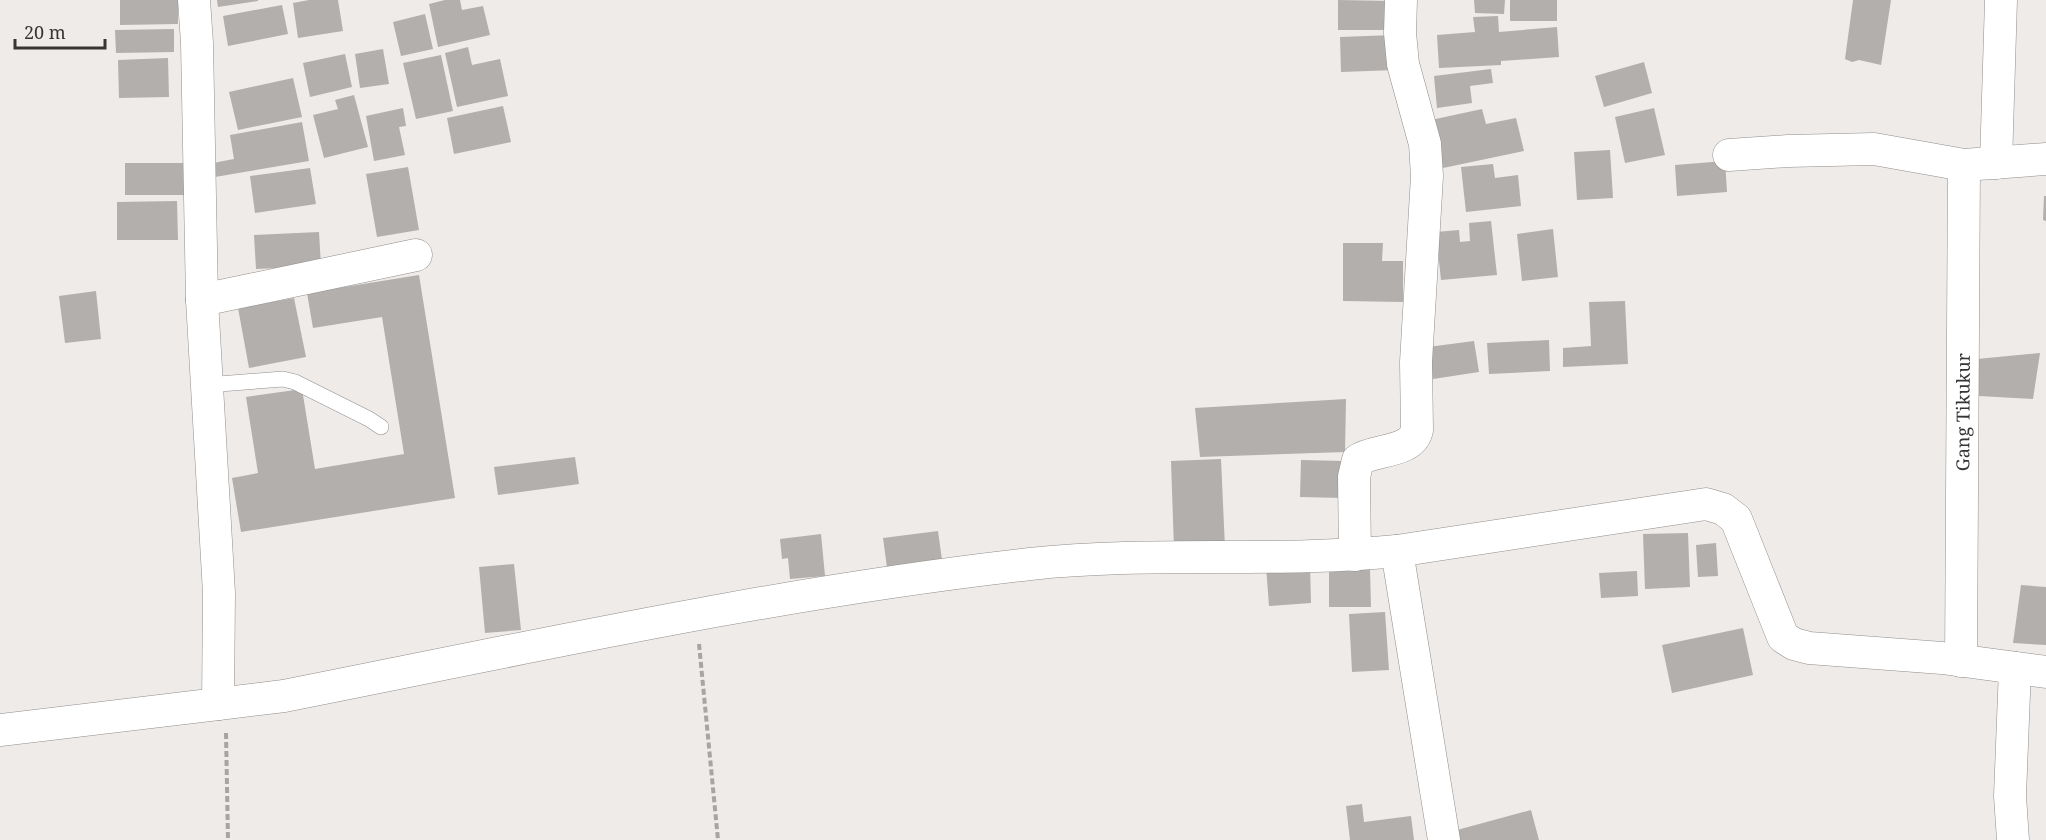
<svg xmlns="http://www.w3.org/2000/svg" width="2046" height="840" viewBox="0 0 2046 840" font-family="'Noto Serif',serif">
	<rect width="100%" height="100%" fill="#eeebe9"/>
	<path fill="#b2afad" d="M 120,0 L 178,0 L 178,24 L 120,25 Z
		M 217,0 L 258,0 L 258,1 L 218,7 Z
		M 309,0 L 338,0 L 343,31 L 298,38 L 293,3 Z
		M 445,0 L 460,0 L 462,10 L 483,6 L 490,35 L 438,47 L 429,4 Z
		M 1338,0 L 1392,1 L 1392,30 L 1338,30 Z
		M 1474,0 L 1505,0 L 1504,14 L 1475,13 Z
		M 1510,0 L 1557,0 L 1557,21 L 1510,21 Z
		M 1853,0 L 1891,0 L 1881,65 L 1859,60 L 1852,62 L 1845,59 Z
		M 282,5 L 288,34 L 228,46 L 223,16 Z
		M 425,14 L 433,49 L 401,56 L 393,22 Z
		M 1498,16 L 1499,32 L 1557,27 L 1559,57 L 1501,61 L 1501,65 L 1439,68 L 1437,35 L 1475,32 L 1473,17 Z
		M 174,29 L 174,52 L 116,53 L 115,30 Z
		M 1394,35 L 1395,70 L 1341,72 L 1340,37 Z
		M 468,47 L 472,65 L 500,59 L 508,96 L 457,107 L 445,53 Z
		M 383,49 L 389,84 L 360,88 L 355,54 Z
		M 345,54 L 352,87 L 310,97 L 303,63 Z
		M 441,55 L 453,111 L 416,119 L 403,63 Z
		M 168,58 L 169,97 L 119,98 L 118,60 Z
		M 1644,62 L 1652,93 L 1604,107 L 1595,76 Z
		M 1491,69 L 1493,83 L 1470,86 L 1472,103 L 1437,108 L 1434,76 Z
		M 293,78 L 302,117 L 238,130 L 229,92 Z
		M 354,95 L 368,147 L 324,158 L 313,115 L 338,109 L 335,100 Z
		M 503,106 L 511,142 L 454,154 L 447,118 Z
		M 403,108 L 406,126 L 399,127 L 405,155 L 374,161 L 366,116 Z
		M 1654,108 L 1665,155 L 1625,163 L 1615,117 Z
		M 1482,109 L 1486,124 L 1516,118 L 1524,151 L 1443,168 L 1431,120 Z
		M 302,122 L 309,161 L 215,177 L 213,163 L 234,159 L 230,135 Z
		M 1610,150 L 1613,198 L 1577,200 L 1574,152 Z
		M 1725,161 L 1727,192 L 1677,196 L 1675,165 Z
		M 125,163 L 189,163 L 189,195 L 125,195 Z
		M 1493,164 L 1495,178 L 1518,175 L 1521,206 L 1466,212 L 1461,167 Z
		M 408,167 L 419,230 L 377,237 L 366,174 Z
		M 310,168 L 316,204 L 255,213 L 250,176 Z
		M 2044,196 L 2046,196 L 2046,221 L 2043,220 Z
		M 177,201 L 178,240 L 117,240 L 117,202 Z
		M 1491,221 L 1497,275 L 1441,280 L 1436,232 L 1459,230 L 1460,242 L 1470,241 L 1469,223 Z
		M 1553,229 L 1558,277 L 1522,281 L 1517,234 Z
		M 319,232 L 321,266 L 256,269 L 254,235 Z
		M 1343,243 L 1383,243 L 1382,261 L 1403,261 L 1403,302 L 1343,301 Z
		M 419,275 L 455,498 L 241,532 L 232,478 L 258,473 L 246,397 L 302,389 L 315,469 L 404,454 L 382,317 L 313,328 L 307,293 Z
		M 96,291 L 101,339 L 65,343 L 59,296 Z
		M 294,298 L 306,357 L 249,368 L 238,308 Z
		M 1625,301 L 1628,364 L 1563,367 L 1563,348 L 1591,346 L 1589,302 Z
		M 1549,340 L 1550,371 L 1489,374 L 1487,343 Z
		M 1474,341 L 1479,372 L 1433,379 L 1428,347 Z
		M 2040,353 L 2033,399 L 1979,396 L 1977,359 Z
		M 1346,399 L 1345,452 L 1200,457 L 1195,408 Z
		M 575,457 L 579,484 L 498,495 L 494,467 Z
		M 1221,459 L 1225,548 L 1174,549 L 1171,461 Z
		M 1301,460 L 1344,461 L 1343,498 L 1300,497 Z
		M 938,531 L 942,560 L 888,575 L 883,538 Z
		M 1688,533 L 1690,587 L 1645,589 L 1643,534 Z
		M 821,534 L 825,576 L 790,579 L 788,558 L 782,559 L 780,539 Z
		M 1716,543 L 1718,576 L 1698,577 L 1696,545 Z
		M 514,564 L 521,630 L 485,633 L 479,567 Z
		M 1310,565 L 1311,603 L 1269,606 L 1266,566 Z
		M 1329,569 L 1370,569 L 1371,607 L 1329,607 Z
		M 1637,571 L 1638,596 L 1601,598 L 1599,573 Z
		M 2021,585 L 2046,587 L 2046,645 L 2013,643 Z
		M 1385,612 L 1389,670 L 1352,672 L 1349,614 Z
		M 1743,628 L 1753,675 L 1672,693 L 1662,645 Z
		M 1362,804 L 1364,822 L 1411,816 L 1414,840 L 1350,840 L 1346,806 Z
		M 1531,810 L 1539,840 L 1460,840 L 1457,830 Z"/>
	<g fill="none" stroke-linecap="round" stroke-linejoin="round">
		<defs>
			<path id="service" d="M 206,385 L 283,379 L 295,382 L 369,419 L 381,427"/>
			<g id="minor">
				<path d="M 1729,155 L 1788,151 L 1874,149 L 1964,165 L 2046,159"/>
				<path d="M 1996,163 L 2001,0"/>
				<path d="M 202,300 L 416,255"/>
				<path d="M 1397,551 L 1444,840"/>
				<path d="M 1355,555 L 1354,477 L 1358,460 C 1375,449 1412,453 1417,430 L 1416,362 L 1427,176 L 1425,144 L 1403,64 L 1400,33 L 1401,0"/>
				<path id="s1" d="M 1961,661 L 1964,165"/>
				<path d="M 218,704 L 284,696 C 532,647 779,592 1030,564 C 1152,551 1275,563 1397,551 L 1706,504 L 1723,509 L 1736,519 L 1783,637 L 1794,644 L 1809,648 L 1942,658 L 2046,672"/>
				<path d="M 0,730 L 218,704 L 219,593 L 202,300 L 197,43 L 194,0"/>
				<path d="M 2013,840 L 2010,796 L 2015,668"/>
			</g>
		</defs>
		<use href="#service" stroke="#918e8c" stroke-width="16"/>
		<use href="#minor" stroke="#918e8c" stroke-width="33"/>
		<path stroke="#a7a5a3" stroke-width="4" stroke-dasharray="6 3" stroke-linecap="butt" d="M 699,644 L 718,840
			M 226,733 L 228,840"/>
		<use href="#service" stroke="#fff" stroke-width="15"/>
		<use href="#minor" stroke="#fff" stroke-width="32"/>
	</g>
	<g text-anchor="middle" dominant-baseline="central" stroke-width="6" stroke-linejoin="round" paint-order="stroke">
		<g font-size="18" fill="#363534" stroke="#eeebe9">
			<text stroke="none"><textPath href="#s1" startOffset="249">Gang Tikukur</textPath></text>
		</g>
	</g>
	<path d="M15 39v9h90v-9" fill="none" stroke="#363534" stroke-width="3"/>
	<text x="24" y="39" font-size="18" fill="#363534" stroke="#eeebe9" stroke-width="4.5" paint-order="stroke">20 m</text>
</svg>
